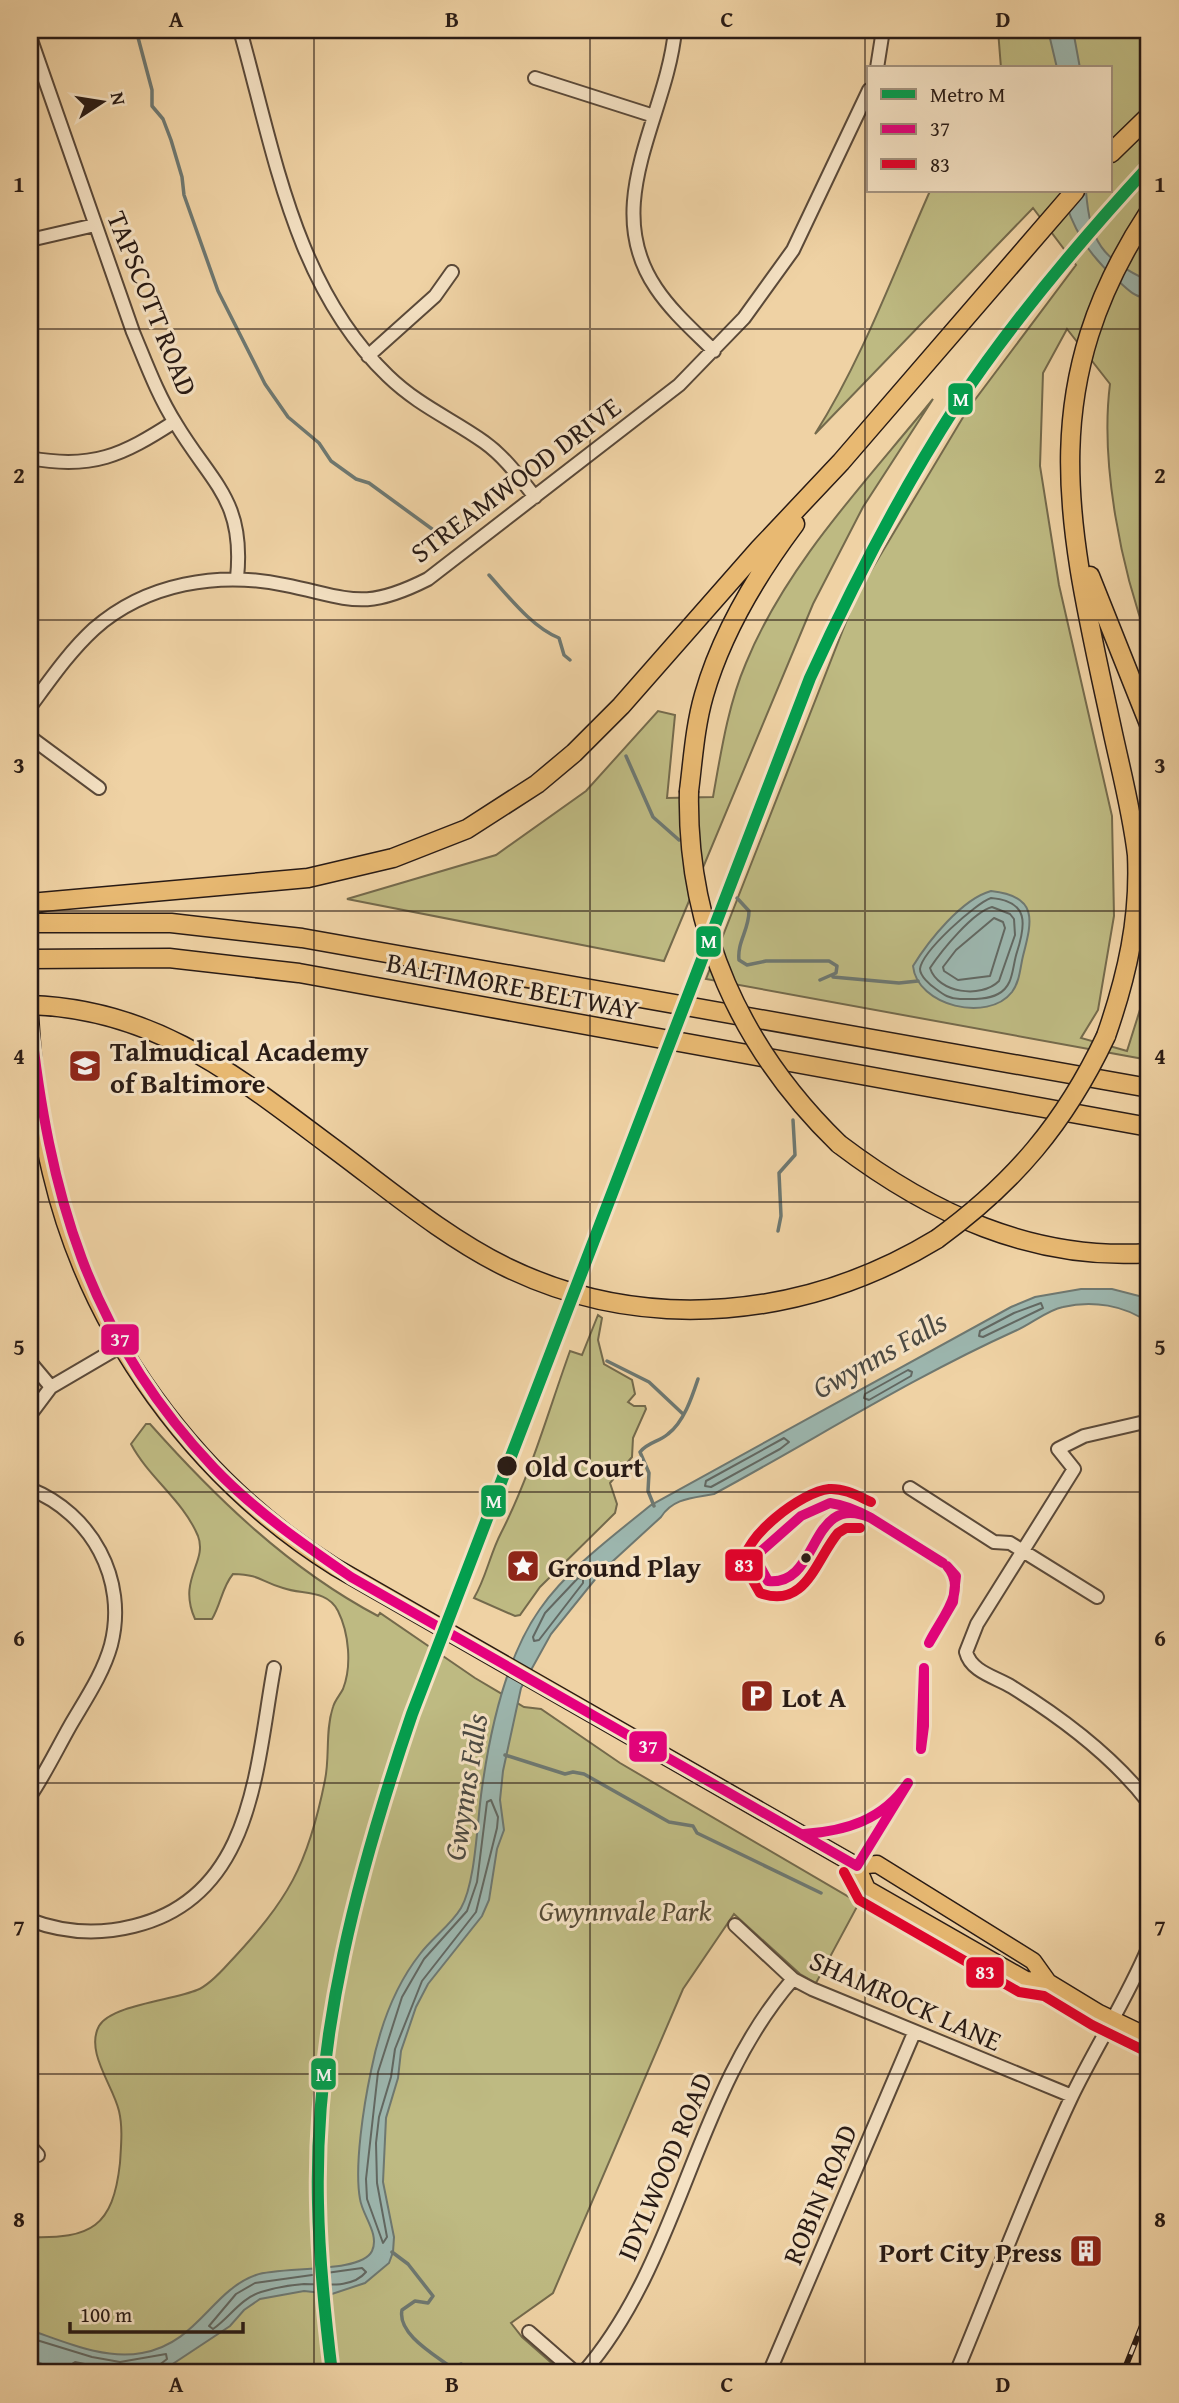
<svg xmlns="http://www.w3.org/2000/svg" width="1179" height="2403" viewBox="0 0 1179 2403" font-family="'Gentium Book Plus',serif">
	<rect width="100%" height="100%" fill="#efd2a4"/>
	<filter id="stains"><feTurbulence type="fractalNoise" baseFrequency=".00286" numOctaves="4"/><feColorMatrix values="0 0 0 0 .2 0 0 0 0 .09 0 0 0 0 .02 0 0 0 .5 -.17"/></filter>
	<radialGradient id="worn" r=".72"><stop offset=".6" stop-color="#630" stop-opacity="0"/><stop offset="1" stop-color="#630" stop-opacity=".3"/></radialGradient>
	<path fill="#beba82" stroke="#746a4c" stroke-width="2" d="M 998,30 L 1149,30 L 1149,643 C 1121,569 1100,463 1110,384 L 1067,329 L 1043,373 L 1040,466 L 1059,585 L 1112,816 L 1114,916 L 1098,1010 L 1081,1038 L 1127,1051 L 1149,981 L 1149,1060 L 706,979 L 857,594 L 968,409 L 1076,265 L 1033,208 L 815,434 C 862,360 894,272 930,191 L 1111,191 L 1111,68 L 1001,68 Z
		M 933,399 L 863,507 L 813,604 L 664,961 L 347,899 L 496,855 L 586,791 L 658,711 L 675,715 L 667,798 L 713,797 C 721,752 728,705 746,663 C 787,563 866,482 933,399 Z
		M 598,1315 L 602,1318 L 598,1340 L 604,1364 L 632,1380 L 635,1394 L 628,1402 L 634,1406 L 645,1406 L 646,1409 L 633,1438 L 632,1457 L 610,1483 L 617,1504 L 615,1513 L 540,1587 L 520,1615 L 515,1616 L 474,1598 C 486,1578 490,1554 501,1533 C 531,1474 548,1412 570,1351 L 582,1355 Z
		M 146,1424 L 150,1424 C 216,1498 289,1569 378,1616 L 380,1613 L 475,1678 L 524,1707 L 541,1709 L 620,1763 L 859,1903 L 816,1983 L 800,1974 L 734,1914 L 683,1989 L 553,2293 L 511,2323 L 522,2337 L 563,2373 L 30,2373 L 30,2237 C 91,2239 113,2227 120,2163 C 121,2146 123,2128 119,2111 C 113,2085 85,2052 99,2026 C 111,2005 174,2000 197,1990 C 208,1986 220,1973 229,1963 C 288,1900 308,1866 325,1780 C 330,1756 325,1731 333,1707 C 335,1700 340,1695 343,1689 C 352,1666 349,1633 338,1611 C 327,1589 302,1595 283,1588 C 259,1581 262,1575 233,1574 C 222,1587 221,1604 212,1619 L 195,1619 C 177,1579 208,1562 198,1536 C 183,1500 149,1478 131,1444 Z"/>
	<path fill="#9cb6ae" stroke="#6e7871" stroke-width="2" d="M 1048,30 L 1073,30 L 1080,68 L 1057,68 Z
		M 1062,191 L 1086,191 C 1090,242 1102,259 1149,281 L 1149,298 C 1135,299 1127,288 1116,279 C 1088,254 1072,228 1062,191 Z
		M 991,891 C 1039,896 1032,921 1023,956 C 1020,968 1020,981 1012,992 C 988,1023 917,1006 913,966 C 929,940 962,899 991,891 Z
		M 1081,1289 L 1112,1289 L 1147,1298 L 1149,1323 C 1125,1305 1092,1300 1063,1307 C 1047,1310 1030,1325 1015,1331 C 911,1378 814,1440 714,1494 C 693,1498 673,1498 661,1517 L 601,1572 L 551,1634 L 521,1688 L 503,1771 L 500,1800 L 504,1830 L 497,1849 L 489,1900 L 482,1916 L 428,1984 L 416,2007 L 401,2051 L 398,2078 L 386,2118 L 383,2182 L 394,2237 L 393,2252 L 389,2263 L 365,2283 L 332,2294 L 304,2291 L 260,2299 L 244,2310 L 230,2326 L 159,2373 L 64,2373 L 30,2359 L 30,2330 C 65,2342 104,2360 142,2353 C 198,2343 211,2291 256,2275 C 281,2266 361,2274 372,2251 C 380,2234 362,2215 360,2199 C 354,2166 364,2104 371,2071 C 379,2030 394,1987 420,1954 C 432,1938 451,1925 461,1908 C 476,1882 477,1820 482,1788 C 490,1731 506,1657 540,1609 C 568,1569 613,1536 651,1505 L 1011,1307 L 1035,1297 Z"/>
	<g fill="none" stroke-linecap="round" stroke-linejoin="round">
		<path stroke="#626862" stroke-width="2" d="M 991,898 C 1029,901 1026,924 1017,952 C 1012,967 1014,986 998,994 C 987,1000 971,999 960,999 C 950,999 944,995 936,989 C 930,985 920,976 920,969 C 922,951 976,903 991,898 Z
			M 992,907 L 1010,914 L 1014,919 L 1015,935 L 999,981 C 981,999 938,993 930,968 C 942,950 973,912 992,907 Z
			M 994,918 L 1003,922 L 1005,928 L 990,976 L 958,980 L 944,971 L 943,967 L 956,950 Z
			M 1041,1303 L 1043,1308 L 983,1337 L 979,1336 L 980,1331 L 1014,1313 Z
			M 908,1370 L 912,1372 L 911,1376 L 869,1400 L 864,1398 L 865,1394 Z
			M 784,1438 L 789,1442 L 780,1449 L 711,1487 L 705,1486 L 706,1481 Z
			M 578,1578 L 583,1579 L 583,1583 L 539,1640 L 534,1641 L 533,1637 L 545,1613 Z
			M 491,1800 L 498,1817 L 497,1828 L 476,1912 L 422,1981 L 395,2049 L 391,2077 L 379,2117 L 376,2143 L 377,2183 L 387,2237 L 383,2243 L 367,2199 L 366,2179 L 378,2072 L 402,1997 L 424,1959 L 467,1911 L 477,1882 L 487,1802 Z
			M 362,2268 L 366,2272 C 352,2289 324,2284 304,2284 C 290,2285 274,2288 261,2292 C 241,2298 229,2318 213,2329 L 209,2326 L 236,2294 L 255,2283 Z
			M 30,2338 L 92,2357 L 120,2362 L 166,2354 L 167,2359 L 158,2366 L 156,2373
			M 73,2373 L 72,2364 L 75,2362 L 119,2371 L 145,2369 L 147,2373"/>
		<path stroke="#6e7871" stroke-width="3.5" d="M 136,30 L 152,90 L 152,106 L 163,119 L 171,140 L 182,177 L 184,195 L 218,291 L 265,384 L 288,417 L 319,443 L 331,461 L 356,479 L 369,483 L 443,537
			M 489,575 C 509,597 532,627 559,638 L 564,655 L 570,660
			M 626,756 L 653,817 L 679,840
			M 737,898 L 749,911 C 749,930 737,942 739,960 L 747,965 L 766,961 L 829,961 L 837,966 L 836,973 L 820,980
			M 833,977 L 899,983 L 918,981
			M 778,1231 L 781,1216 L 779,1173 L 795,1155 L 793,1120
			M 607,1361 L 649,1382 L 683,1414
			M 654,1506 L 648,1491 L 649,1473 L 640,1452 C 648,1442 659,1442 668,1434 C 684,1422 692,1397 698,1379
			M 505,1755 L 565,1774 L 573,1772 L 584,1774 L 669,1822 L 693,1826 L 697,1833 L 821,1893
			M 392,2252 L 408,2264 L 433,2296 L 428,2303 L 415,2301 L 402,2310 C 397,2334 435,2355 452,2368 L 461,2364 L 474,2373"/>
		<defs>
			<path id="minor" d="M 240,30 C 274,150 294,286 388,376 C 419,406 452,419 484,442 C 505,457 519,477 535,497
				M 675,30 C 667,117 599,204 656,288 C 672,312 694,331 714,351
				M 30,37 L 133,332 C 146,363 158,396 176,424 C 212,484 245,500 237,578
				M 877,68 L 883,30
				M 535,78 L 654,116
				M 30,240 L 95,225
				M 368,356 L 435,296 L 452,272
				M 30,458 C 92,470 123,455 174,422
				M 30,707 C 50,680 69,652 94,629 C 146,583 219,571 285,585 C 350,598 363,612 428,579 L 679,385 L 744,318 L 793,250 L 869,90
				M 30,737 L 99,788
				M 30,1362 L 51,1387
				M 30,1415 L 51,1387 L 121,1346
				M 1149,1421 L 1084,1436 L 1058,1449 L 1074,1469 L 977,1624 L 966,1652 C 971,1672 996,1677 1012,1687 C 1062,1718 1113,1756 1149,1803
				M 910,1488 L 994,1542 L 1010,1543 L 1097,1597
				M 30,1489 C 91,1513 128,1579 111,1645 C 103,1674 85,1700 70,1726 C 57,1749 45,1774 30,1796
				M 30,1920 C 64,1933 98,1935 134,1926 C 254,1897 256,1766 274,1668
				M 735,1925 L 793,1979 L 812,1989 L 1072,2096
				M 30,2146 L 38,2155
				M 529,2332 L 576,2373
				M 583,2373 C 682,2259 693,2093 793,1979
				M 769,2373 L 914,2033
				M 956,2373 C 994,2282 1029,2187 1071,2098 C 1096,2046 1127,1999 1149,1946"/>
			<path id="major" d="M 30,1016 C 33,1068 38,1121 51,1173 C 89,1334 195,1479 335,1567 L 857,1866 L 877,1864 L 1033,1961 L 1048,1982
				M 857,1866 L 867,1889 L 1026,1980 L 1048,1982 L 1099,2013 L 1149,2037"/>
			<path id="highway" d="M 1111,153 L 1149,116
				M 1090,576 L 1149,724
				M 689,791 C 693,759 695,726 704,695 C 722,632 756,576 795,524
				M 30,903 L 308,878 L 393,858 L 467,829 L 537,784 L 574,753 L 621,706 L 759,549 L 841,462 L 1075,191
				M 30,923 L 171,923 L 302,938 L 1149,1088
				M 30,959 L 169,958 L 299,973 L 1149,1127
				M 30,1005 C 155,1009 234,1074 329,1145 C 386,1187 444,1237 508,1268 C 647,1335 807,1318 937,1239
				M 1106,1036 C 1127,976 1140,919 1137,855 C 1132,812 1121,771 1112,729 C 1070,533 1030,393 1149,212
				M 839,1144 C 930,1213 1032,1261 1149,1253"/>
		</defs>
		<use href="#minor" stroke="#5a4939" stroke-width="16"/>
		<use href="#major" stroke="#291b15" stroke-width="19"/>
		<use href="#highway" stroke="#291b15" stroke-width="21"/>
		<use href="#minor" stroke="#f5e2c4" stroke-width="12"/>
		<use href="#major" stroke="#e8b972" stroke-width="16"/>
		<use href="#highway" stroke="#e8b972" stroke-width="18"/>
		<defs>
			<path id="rail" d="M 1123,2373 L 1149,2308"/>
		</defs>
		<use href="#rail" stroke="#291b15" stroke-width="6"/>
		<use href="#rail" stroke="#f5e2c4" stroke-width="3.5" stroke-dasharray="10" stroke-linecap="butt"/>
		<defs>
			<path id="highway-bridge" d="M 689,791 C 686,929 741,1049 839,1144
				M 937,1239 C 1014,1183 1065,1123 1106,1036"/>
		</defs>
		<use href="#highway-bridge" stroke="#291b15" stroke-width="21" stroke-linecap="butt"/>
		<use href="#highway-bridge" stroke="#e8b972" stroke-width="18"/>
		<defs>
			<path id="bus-1" d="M 30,1016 C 49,1194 88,1335 214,1468 C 255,1511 303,1544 351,1577 L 857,1866 L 908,1783
				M 830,1503 C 845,1505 858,1511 871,1518 C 808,1490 821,1587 768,1581 L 757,1561 L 759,1553 L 801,1516 Z
				M 871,1518 L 943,1563
				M 871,1518 L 943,1563
				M 929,1643 C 940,1619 969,1591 947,1566
				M 929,1643 L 953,1602 L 956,1576 L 947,1566
				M 921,1749 L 924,1668
				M 921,1749 L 924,1726 L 924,1668
				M 804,1834 C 846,1831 883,1820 908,1783"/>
			<path id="bus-2" d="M 860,1528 L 846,1528 L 838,1533 C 816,1559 806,1610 760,1593 L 744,1565 C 741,1538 803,1491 829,1489 C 844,1488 858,1496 871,1502
				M 844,1872 L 859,1900 L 1019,1992 L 1044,1996 L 1092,2025 L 1143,2050"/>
		</defs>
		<use href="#bus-1" stroke="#f5e2c4" stroke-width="16"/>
		<use href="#bus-2" stroke="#f5e2c4" stroke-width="16"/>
		<use href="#bus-1" stroke="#e5007d" stroke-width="10"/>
		<use href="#bus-2" stroke="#e4002b" stroke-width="10"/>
		<defs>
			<path id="metro-1" d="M 332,2373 C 325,2316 319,2260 318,2203 C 314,2035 358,1872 412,1714 L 810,678 C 853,584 900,493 956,406 C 1013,320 1079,242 1149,166"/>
		</defs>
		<use href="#metro-1" stroke="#f5e2c4" stroke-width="18"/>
		<use href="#metro-1" stroke="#029f4e" stroke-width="12"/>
	</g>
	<path fill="none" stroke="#291b15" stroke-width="2" stroke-opacity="0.55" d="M 314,30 L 314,2373M 590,30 L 590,2373M 865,30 L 865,2373M 30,329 L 1149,329M 30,620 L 1149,620M 30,911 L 1149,911M 30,1202 L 1149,1202M 30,1492 L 1149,1492M 30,1783 L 1149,1783M 30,2074 L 1149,2074"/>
	<defs>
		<symbol id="school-square" viewBox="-11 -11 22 22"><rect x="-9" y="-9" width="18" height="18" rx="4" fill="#8f2418" stroke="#f5e2c4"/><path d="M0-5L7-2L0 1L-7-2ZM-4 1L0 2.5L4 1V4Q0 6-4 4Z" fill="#fff"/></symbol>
		<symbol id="sight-square" viewBox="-11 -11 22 22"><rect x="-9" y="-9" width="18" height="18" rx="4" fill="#8f2418" stroke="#f5e2c4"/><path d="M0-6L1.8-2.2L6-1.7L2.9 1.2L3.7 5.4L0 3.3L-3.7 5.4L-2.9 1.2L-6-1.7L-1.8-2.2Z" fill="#fff"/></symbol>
		<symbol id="parking-square" viewBox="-11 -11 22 22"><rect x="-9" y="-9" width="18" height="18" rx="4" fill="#8f2418" stroke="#f5e2c4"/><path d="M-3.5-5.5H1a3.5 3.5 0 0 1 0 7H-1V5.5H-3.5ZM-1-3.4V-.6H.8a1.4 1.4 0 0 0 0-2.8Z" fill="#fff"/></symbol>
		<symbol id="building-square" viewBox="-11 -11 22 22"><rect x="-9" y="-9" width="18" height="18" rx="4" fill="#8f2418" stroke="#f5e2c4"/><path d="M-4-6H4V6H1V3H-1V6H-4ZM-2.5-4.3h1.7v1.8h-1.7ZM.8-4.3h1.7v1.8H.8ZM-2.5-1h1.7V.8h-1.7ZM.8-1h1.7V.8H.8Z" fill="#fff"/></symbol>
	</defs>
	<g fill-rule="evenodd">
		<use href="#school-square" x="66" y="1047" width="38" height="38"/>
		<use href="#sight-square" x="504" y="1547" width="38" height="38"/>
		<use href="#parking-square" x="738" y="1677" width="38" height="38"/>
		<use href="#building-square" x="1067" y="2232" width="38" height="38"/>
	</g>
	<g fill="#291b15" stroke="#f5e2c4" stroke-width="2.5">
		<circle cx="507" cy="1466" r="11"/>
		<circle cx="806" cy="1558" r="6"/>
	</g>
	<g text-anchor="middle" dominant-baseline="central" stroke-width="6" stroke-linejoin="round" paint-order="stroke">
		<g font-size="28" fill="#291b15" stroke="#f5e2c4">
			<text transform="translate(153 303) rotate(68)">TAPSCOTT ROAD</text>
			<text transform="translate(515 479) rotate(-37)">STREAMWOOD DRIVE</text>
			<text transform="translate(513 985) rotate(11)">BALTIMORE BELTWAY</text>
			<text transform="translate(906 2000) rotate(24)">SHAMROCK LANE</text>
			<text transform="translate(664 2166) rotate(-67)">IDYLWOOD ROAD</text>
			<text transform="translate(819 2194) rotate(-67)">ROBIN ROAD</text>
		</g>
		<g font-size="28" font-weight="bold" fill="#291b15" stroke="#f5e2c4" text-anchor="start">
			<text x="110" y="1050">Talmudical Academy<tspan x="110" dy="32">of Baltimore</tspan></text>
			<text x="548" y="1566">Ground Play</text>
			<text x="782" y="1696">Lot A</text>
			<text x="1062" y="2251" text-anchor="end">Port City Press</text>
		</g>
		<g font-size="28" font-weight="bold" fill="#291b15" stroke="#f5e2c4" text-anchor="start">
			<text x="525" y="1466">Old Court</text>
		</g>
		<g font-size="28" font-style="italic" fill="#564b36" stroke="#f5e2c4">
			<text x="625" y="1910">Gwynnvale Park</text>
		</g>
		<g font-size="30" font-style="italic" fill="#4c4a43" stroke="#f5e2c4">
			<text transform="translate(879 1354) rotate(-29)">Gwynns Falls</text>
			<text transform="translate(465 1787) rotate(-81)">Gwynns Falls</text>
		</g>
	</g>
	<g stroke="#f5e2c4" stroke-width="2.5">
		<rect x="947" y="382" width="27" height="34" rx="7" fill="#029f4e"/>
		<rect x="695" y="925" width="27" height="33" rx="7" fill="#029f4e"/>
		<rect x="100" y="1323" width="40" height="33" rx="7" fill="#e5007d"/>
		<rect x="480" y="1484" width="27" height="34" rx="7" fill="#029f4e"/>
		<rect x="724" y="1548" width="40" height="34" rx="7" fill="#e4002b"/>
		<rect x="628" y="1730" width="40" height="33" rx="7" fill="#e5007d"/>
		<rect x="965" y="1956" width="40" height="33" rx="7" fill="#e4002b"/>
		<rect x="310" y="2057" width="27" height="34" rx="7" fill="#029f4e"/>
	</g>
	<g font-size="19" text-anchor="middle" font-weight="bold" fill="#fff">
		<text x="961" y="406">M</text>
		<text x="709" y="948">M</text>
		<text x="120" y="1346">37</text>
		<text x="494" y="1508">M</text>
		<text x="744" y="1572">83</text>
		<text x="648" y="1753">37</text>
		<text x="985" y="1979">83</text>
		<text x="324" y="2081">M</text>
	</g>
	<rect width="1179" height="2403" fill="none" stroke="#efd2a4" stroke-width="77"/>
	<rect x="867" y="66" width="245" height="126" fill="#f5e2c4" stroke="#a3927e" stroke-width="2"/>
	<rect x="881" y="89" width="35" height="10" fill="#029f4e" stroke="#a3927e" stroke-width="2"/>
	<text x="930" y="102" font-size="21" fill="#291b15">Metro M</text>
	<rect x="881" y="124" width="35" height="10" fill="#e5007d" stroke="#a3927e" stroke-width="2"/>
	<text x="930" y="136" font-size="21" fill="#291b15">37</text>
	<rect x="881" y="159" width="35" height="10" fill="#e4002b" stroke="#a3927e" stroke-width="2"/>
	<text x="930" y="172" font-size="21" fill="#291b15">83</text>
	<g transform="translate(102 102) rotate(78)" stroke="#f5e2c4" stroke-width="5" paint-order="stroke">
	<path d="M0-5L12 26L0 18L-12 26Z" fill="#291b15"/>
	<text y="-10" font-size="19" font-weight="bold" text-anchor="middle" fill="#291b15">N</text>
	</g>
	<path d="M70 2322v10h173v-10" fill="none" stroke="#291b15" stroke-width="3.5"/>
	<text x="80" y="2322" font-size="21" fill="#291b15" stroke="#f5e2c4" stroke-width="5" paint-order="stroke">100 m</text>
	<rect x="38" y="38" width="1102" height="2326" fill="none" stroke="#291b15" stroke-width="2.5"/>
	<g font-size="23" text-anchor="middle" font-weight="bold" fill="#291b15">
		<text x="176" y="27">A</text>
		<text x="452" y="27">B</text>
		<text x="727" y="27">C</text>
		<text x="1003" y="27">D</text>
		<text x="19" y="192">1</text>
		<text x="1160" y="192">1</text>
		<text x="19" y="483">2</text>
		<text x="1160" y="483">2</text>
		<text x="19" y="773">3</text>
		<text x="1160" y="773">3</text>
		<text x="19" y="1064">4</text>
		<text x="1160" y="1064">4</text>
		<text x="19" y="1355">5</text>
		<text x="1160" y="1355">5</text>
		<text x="19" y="1646">6</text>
		<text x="1160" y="1646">6</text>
		<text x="19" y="1936">7</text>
		<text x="1160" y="1936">7</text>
		<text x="19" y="2227">8</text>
		<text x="1160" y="2227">8</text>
		<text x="176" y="2392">A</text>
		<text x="452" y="2392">B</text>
		<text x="727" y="2392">C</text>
		<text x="1003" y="2392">D</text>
	</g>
	<rect width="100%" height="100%" filter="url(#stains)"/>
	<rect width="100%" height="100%" fill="url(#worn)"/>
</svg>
